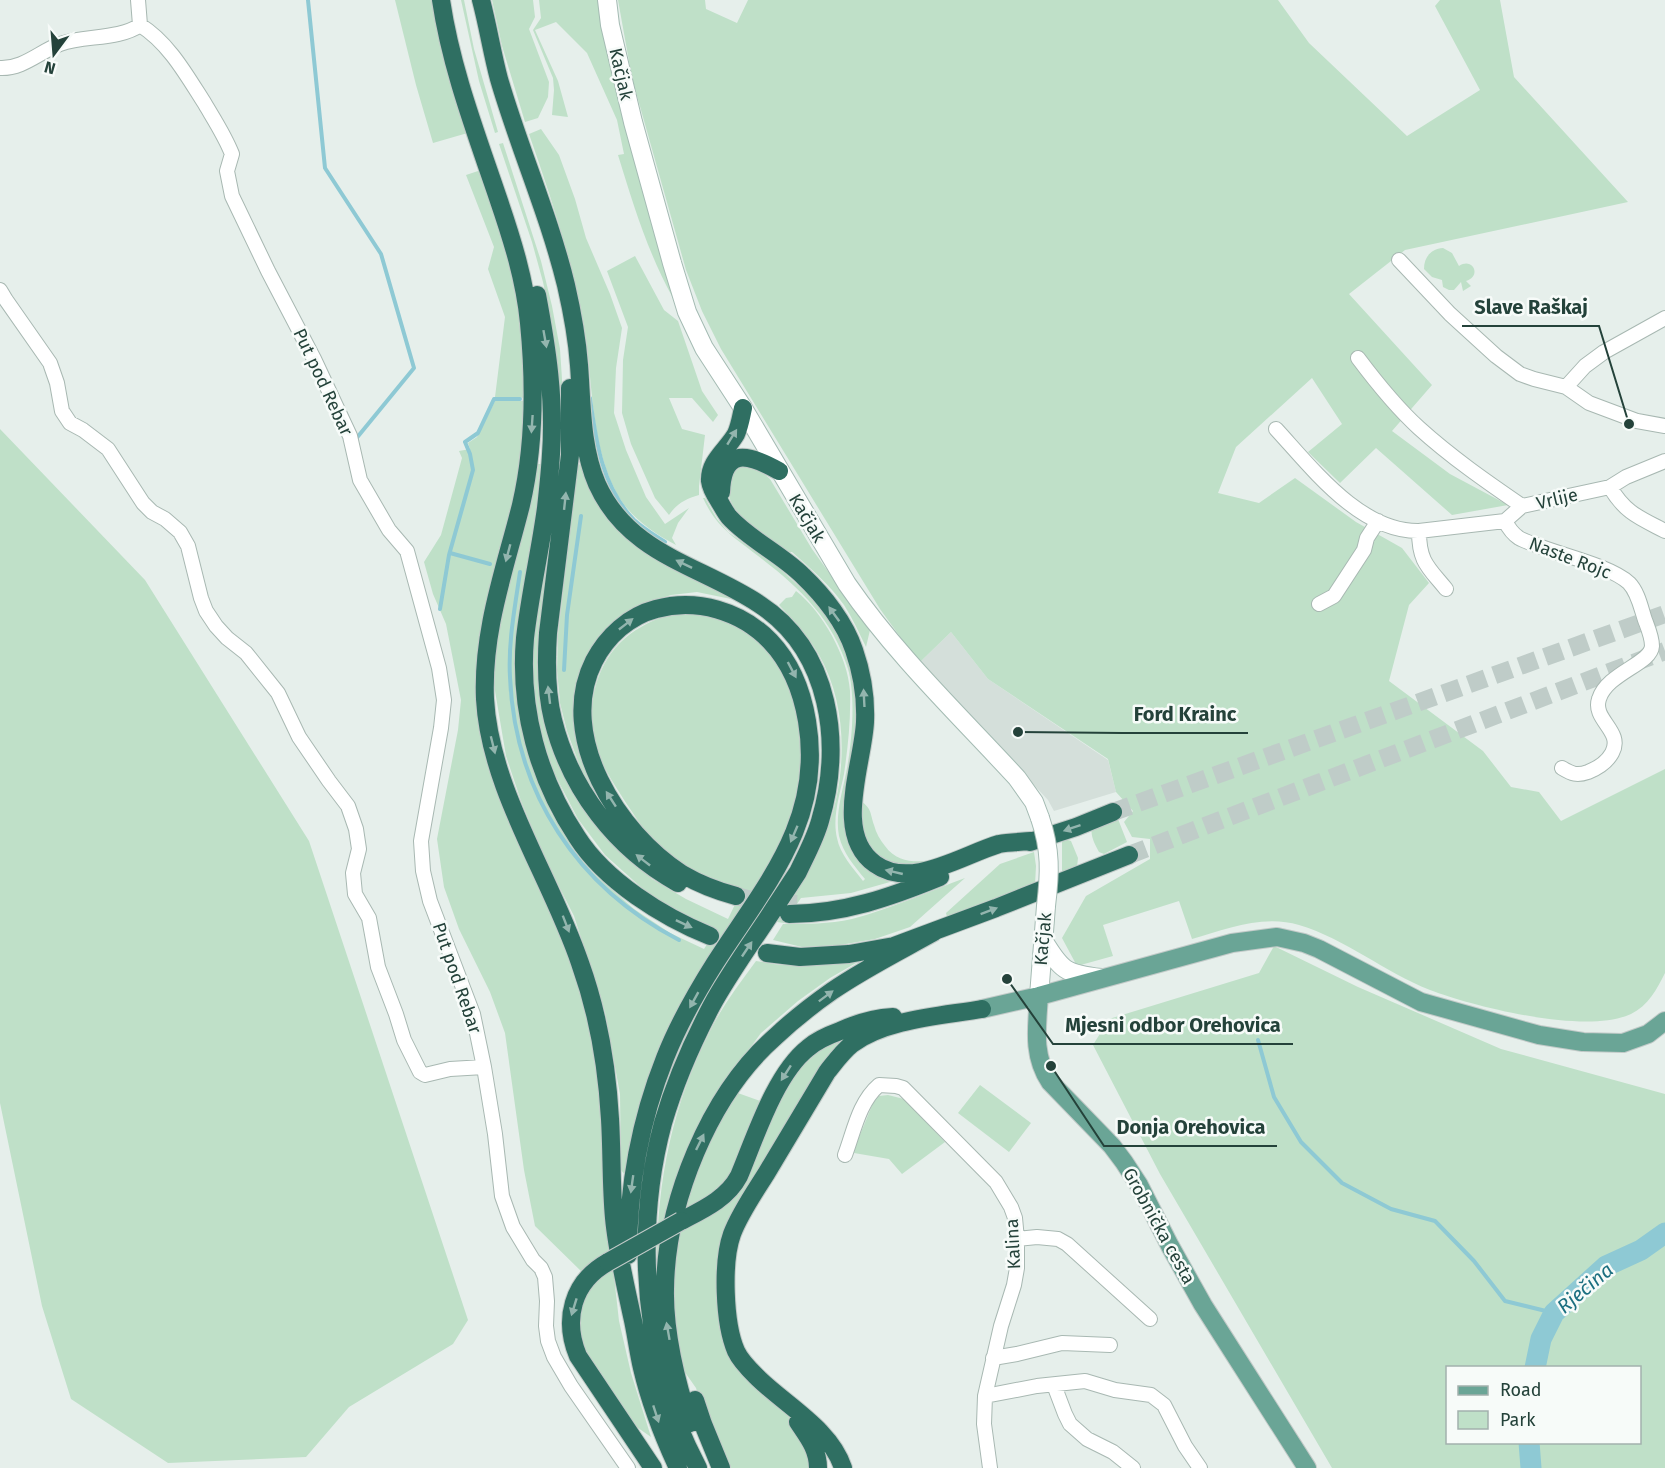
<svg xmlns="http://www.w3.org/2000/svg" width="1665" height="1468" viewBox="0 0 1665 1468" font-family="'Fira Sans',sans-serif">
	<rect width="100%" height="100%" fill="#e6efeb"/>
	<path fill="#d4dfda" d="M 951,632 L 988,679 L 1108,760 L 1116,792 L 1054,811 L 1048,800 L 919,663 Z"/>
	<path fill="#bfe0c8" fill-rule="evenodd" d="M 395,0 L 438,0 L 471,132 L 433,143 L 416,85 Z
		M 461,0 L 464,0 L 474,49 L 498,132 L 495,133 L 479,81 Z
		M 492,0 L 533,0 L 535,17 L 529,29 L 549,82 L 548,97 L 538,118 L 525,122 L 502,46 Z
		M 539,0 L 599,0 L 615,86 L 673,298 C 648,253 633,204 618,155 L 624,154 L 617,120 L 587,53 L 556,22 L 535,30 L 558,81 L 568,117 L 552,115 L 554,90 L 553,78 L 533,30 L 541,18 Z
		M 618,0 L 705,0 L 706,9 L 737,23 L 748,0 L 1278,0 L 1309,43 L 1407,136 L 1480,90 L 1435,6 L 1440,0 L 1500,0 L 1514,77 L 1628,202 L 1405,250 L 1349,294 L 1432,385 L 1392,431 L 1450,474 L 1508,505 L 1452,515 L 1376,448 L 1340,483 L 1308,452 L 1342,424 L 1312,378 L 1236,447 L 1218,493 L 1259,503 L 1295,478 L 1356,522 L 1402,548 L 1429,583 L 1409,605 L 1389,681 L 1483,751 L 1511,787 L 1539,792 L 1561,821 L 1665,769 L 1665,973 C 1657,989 1648,1006 1631,1014 C 1586,1035 1475,1007 1430,990 C 1384,972 1346,939 1299,925 C 1264,914 1225,929 1192,939 L 1179,901 L 1103,925 L 1113,956 L 1077,966 L 1062,938 L 1086,896 L 1150,859 L 1150,839 L 1132,837 L 1124,822 L 1133,811 L 1116,792 L 1108,759 L 988,679 L 951,632 L 919,663 L 880,609 L 721,349 L 702,311 L 686,270 L 632,78 Z
		M 541,129 L 559,155 L 575,199 L 586,238 L 610,294 L 622,328 L 616,368 L 614,413 L 626,450 L 646,497 L 665,524 L 689,508 L 678,523 L 672,538 L 676,545 C 651,532 626,514 614,488 C 590,438 593,380 584,327 C 572,261 551,197 529,134 Z
		M 503,143 L 541,261 L 552,306 L 560,349 L 562,379 L 564,440 L 543,619 L 562,768 L 586,813 L 614,846 L 652,879 L 686,899 L 728,919 L 741,892 C 730,888 717,885 706,880 C 694,875 673,858 662,849 C 648,837 637,819 626,803 C 616,787 604,770 598,752 C 582,706 597,651 641,627 C 673,609 695,610 728,623 C 758,635 783,666 793,697 C 805,739 803,775 790,817 C 787,825 785,835 781,843 C 771,865 757,886 743,907 C 731,926 715,945 706,965 C 696,988 688,1012 679,1035 C 661,1082 643,1128 625,1175 L 621,1170 L 620,1094 L 605,1012 L 574,916 L 544,857 L 521,801 L 506,756 L 494,685 L 497,637 L 504,601 L 532,493 L 538,464 L 543,464 L 539,498 L 515,652 L 515,691 L 526,749 L 551,813 L 591,871 L 634,909 L 670,933 L 704,949 L 716,930 L 674,911 L 643,889 L 605,855 L 578,819 L 554,773 L 540,731 L 534,687 L 533,648 L 554,497 L 558,380 L 552,325 L 543,282 L 532,242 L 499,144 Z
		M 484,169 L 515,263 L 530,398 L 495,397 L 505,317 L 488,269 L 494,247 L 466,175 Z
		M 1443,248 L 1452,253 L 1459,266 C 1473,257 1482,276 1466,281 L 1471,286 L 1463,291 L 1461,282 L 1454,290 L 1449,290 L 1443,287 L 1442,280 L 1432,277 L 1424,269 C 1424,257 1431,249 1443,248 Z
		M 635,256 L 664,310 L 678,321 L 702,391 L 718,415 L 713,422 L 692,398 L 669,398 L 682,429 L 705,435 L 699,486 L 699,495 C 686,499 677,503 669,515 L 655,498 L 631,444 L 622,413 L 623,360 L 628,327 L 607,271 Z
		M 495,401 L 530,401 L 530,420 L 479,690 L 582,988 L 601,1087 L 611,1255 L 584,1274 L 535,1226 L 524,1170 L 505,1033 L 490,992 L 459,929 L 444,887 L 437,839 L 458,730 L 461,700 L 446,624 L 433,594 L 424,562 L 441,535 L 462,458 L 459,451 L 470,449 L 468,443 L 477,437 Z
		M 0,429 L 145,580 L 309,841 L 468,1320 L 453,1344 L 349,1407 L 306,1457 L 168,1463 L 71,1399 L 42,1306 L 0,1103 Z
		M 578,464 L 581,465 C 588,487 599,513 617,530 C 649,561 692,578 733,596 L 731,599 L 697,592 L 671,595 L 639,606 L 599,638 L 587,655 L 578,677 L 574,700 L 576,725 L 599,792 L 594,796 L 582,772 L 567,731 L 560,703 L 557,670 L 558,634 Z
		M 742,466 C 753,468 762,471 770,479 L 812,549 L 870,630 L 866,647 C 859,633 853,619 844,605 C 830,585 810,568 792,552 L 788,552 C 769,537 722,513 729,484 C 731,475 734,471 742,466 Z
		M 703,498 L 705,498 L 717,519 L 728,532 L 779,568 L 812,598 L 823,612 L 844,645 L 851,663 L 858,717 L 844,815 C 846,848 859,869 890,882 L 851,893 L 801,898 L 784,923 L 777,922 C 795,893 814,865 826,833 C 847,779 849,707 819,655 C 808,636 794,621 779,605 L 786,598 L 792,597 L 796,591 C 822,611 848,657 850,691 C 851,718 848,747 844,774 C 840,794 832,817 837,838 C 840,854 853,868 863,881 L 865,879 C 855,867 843,853 839,836 C 835,816 842,793 846,773 C 852,744 856,697 848,669 C 833,620 801,589 762,559 C 737,539 717,529 703,498 Z
		M 861,801 C 872,809 870,813 874,825 C 876,833 880,840 885,846 C 900,867 924,861 947,859 C 934,861 918,866 905,865 C 899,865 893,863 887,860 C 862,848 860,826 861,801 Z
		M 1115,819 L 1116,821 L 1118,819 L 1127,842 L 1104,854 L 1099,852 C 1095,844 1090,836 1092,827 Z
		M 1062,838 L 1071,841 L 1078,858 L 1077,867 L 1062,872 Z
		M 1034,852 L 1036,866 L 1035,885 L 947,917 L 946,913 L 1000,864 Z
		M 965,878 L 910,927 L 875,939 L 840,945 L 802,947 L 773,940 L 783,924 C 805,924 829,924 852,919 C 890,909 928,892 965,878 Z
		M 1274,946 L 1358,987 L 1501,1049 L 1665,1094 L 1665,1468 L 1332,1468 L 1160,1174 L 1093,1045 L 1109,1019 L 1259,973 ZM 1448,1368 L 1640,1368 L 1640,1442 L 1448,1442 Z
		M 863,959 L 830,978 L 798,1001 L 761,1033 L 726,1081 L 657,1272 C 656,1185 671,1107 711,1029 C 723,1005 740,983 756,961 L 780,965 L 823,964 Z
		M 870,1027 L 745,1199 L 725,1330 L 793,1421 L 813,1468 L 726,1468 L 708,1429 L 696,1388 L 682,1368 L 672,1325 L 673,1274 L 680,1229 L 718,1208 L 782,1095 L 806,1060 L 821,1049 L 842,1037 Z
		M 980,1085 L 1031,1123 L 1009,1152 L 958,1113 Z
		M 735,1092 L 763,1102 L 734,1169 L 722,1188 L 683,1215 L 697,1166 Z
		M 888,1095 L 904,1099 L 945,1142 L 902,1174 L 889,1159 L 854,1153 L 855,1147 L 873,1103 L 879,1096 Z
		M 613,1267 L 619,1321 L 631,1373 L 651,1437 L 631,1423 L 585,1354 L 577,1322 L 589,1286 Z"/>
	<g fill="none" stroke-linecap="round" stroke-linejoin="round">
		<path stroke="#8ec9d4" stroke-width="4" d="M 308,0 L 325,168 L 381,254 L 414,368 L 355,440
			M 590,398 C 596,442 602,487 634,520 C 644,529 654,535 665,542
			M 465,442 L 478,433 L 494,399 L 520,399
			M 450,553 L 490,564
			M 520,572 C 515,607 508,642 510,677 C 515,793 577,887 679,940
			M 440,609 L 449,555 L 473,470 L 470,454 L 465,442
			M 564,670 L 567,615 L 581,516
			M 1258,1040 L 1274,1097 L 1301,1142 L 1342,1183 L 1391,1209 L 1435,1221 L 1474,1261 L 1505,1301 L 1554,1313"/>
		<path stroke="#8ec9d4" stroke-width="21" d="M 1535,1368 L 1541,1339 L 1554,1313 L 1606,1266 L 1641,1250 L 1665,1233
			M 1529,1442 L 1531,1468"/>
		<path stroke="#bfccc8" stroke-width="18" stroke-dasharray="18 9" stroke-linecap="butt" d="M 1113,812 L 1665,614
			M 1129,855 L 1665,651
			M 736,896 L 759,902 L 797,904"/>
		<defs>
			<path id="street" d="M 138,0 L 140,25 C 169,43 187,76 205,104 C 215,121 225,136 232,154 L 227,171 L 232,196 L 268,271 L 314,359 L 350,436 L 360,480 L 389,530 L 407,551 L 439,668 L 444,700 L 441,728 L 421,841 L 423,871 L 430,901 L 473,1014 L 484,1067 L 495,1134 L 502,1196 L 513,1227 L 533,1260 L 541,1268 L 545,1277 L 547,1301 L 546,1326 L 548,1341 L 554,1357 L 571,1386 L 628,1468
				M 0,68 C 23,69 39,52 60,44 C 84,35 119,40 140,25
				M 1399,260 L 1450,314 L 1496,356 L 1520,374 L 1534,379 L 1566,387 L 1589,403 L 1637,421 L 1665,426
				M 0,290 L 6,300 L 50,363 L 57,383 L 62,411 L 70,423 L 83,430 L 108,449 L 143,503 L 152,512 L 165,519 L 180,532 L 188,546 L 201,598 L 206,611 L 216,626 L 227,638 L 246,653 L 278,693 L 299,737 L 329,781 L 348,806 L 356,829 L 359,849 L 353,873 L 355,894 L 369,918 L 378,967 L 396,1014 L 404,1040 L 420,1072 L 425,1075 L 450,1069 L 484,1067
				M 1358,358 C 1376,382 1396,407 1419,428 C 1451,457 1487,482 1522,506
				M 1566,387 L 1585,366 L 1604,352 L 1665,318
				M 1276,429 C 1312,468 1360,532 1419,531 L 1505,521 L 1522,506 L 1610,487 L 1626,477 L 1665,461
				M 1610,487 C 1625,513 1640,518 1665,531
				M 1505,521 C 1508,527 1513,534 1519,538 C 1524,541 1531,543 1536,545 C 1560,555 1611,566 1629,583 C 1638,592 1641,608 1645,620 C 1648,628 1652,637 1652,646 C 1651,664 1607,673 1599,699 C 1592,720 1624,731 1612,753 C 1607,762 1598,768 1588,772 C 1577,776 1572,774 1562,768
				M 1419,531 C 1419,562 1428,567 1446,589
				M 1319,604 L 1334,596 L 1364,550 L 1367,538 L 1378,521
				M 845,1155 C 854,1131 859,1102 879,1085 L 896,1086 L 903,1088 L 996,1182 L 1011,1207 L 1015,1218 L 1017,1239 L 1017,1268 L 1014,1285 L 1001,1326 L 985,1396 L 984,1424 L 990,1468
				M 1017,1239 L 1037,1237 L 1058,1239 L 1067,1244 L 1150,1319
				M 993,1358 L 1017,1354 L 1062,1343 L 1110,1345
				M 1054,1385 L 1065,1414 L 1070,1424 L 1087,1439 L 1113,1452 L 1133,1468
				M 985,1396 L 1037,1386 L 1085,1381 L 1115,1390 L 1151,1395 L 1164,1405 L 1185,1446 L 1200,1468"/>
			<path id="secondary" d="M 607,0 L 610,25 L 633,122 L 672,263 L 687,312 L 704,348 L 743,408 L 847,584 C 896,655 959,715 1017,778 L 1034,802 L 1040,818
				M 1043,940 C 1061,970 1065,974 1101,978
				M 1039,996 L 1046,906"/>
			<path id="primary" d="M 1039,996 C 1037,1027 1032,1055 1050,1082 L 1112,1146 L 1124,1162 L 1139,1185 L 1170,1246 L 1203,1305 L 1307,1468
				M 982,1009 L 1039,996 L 1232,943 L 1277,937 L 1304,943 L 1319,949 L 1421,1002 L 1539,1035 L 1583,1042 L 1623,1043 L 1648,1034 L 1665,1021"/>
			<path id="highway" d="M 441,0 C 451,68 476,133 498,198 C 512,239 525,280 529,323 C 535,384 535,445 521,505 C 505,569 482,631 485,699 C 490,790 551,877 580,963 C 598,1013 607,1066 610,1119 C 612,1152 611,1186 614,1218 C 617,1251 625,1283 632,1316 C 636,1333 638,1351 642,1368 C 650,1402 663,1436 678,1468
				M 481,0 C 488,26 492,53 499,79 C 519,148 549,215 566,285 C 572,311 577,338 579,365 C 582,403 581,447 597,484 C 629,555 700,565 759,604 C 831,651 843,744 820,821 C 815,839 806,855 798,872 C 783,895 768,918 753,940 C 739,961 724,983 712,1005 C 692,1043 675,1082 663,1123 C 640,1208 642,1299 664,1384 C 672,1413 684,1441 698,1468
				M 537,295 C 547,348 555,400 551,454 C 550,472 548,490 546,508 C 540,552 530,594 525,638 C 519,709 538,778 577,837 C 605,881 663,917 710,936
				M 570,388 L 570,455 L 548,633 C 546,662 546,692 553,720 C 570,789 616,849 678,883
				M 743,408 C 741,417 740,425 736,434 C 727,450 709,461 710,481 C 711,489 715,495 719,501 C 722,506 725,512 729,517 C 750,540 781,554 803,576 C 824,596 845,623 854,650 C 862,673 866,698 865,722 C 863,764 833,834 875,864 C 911,890 962,855 999,844 C 1009,842 1020,842 1031,841
				M 721,492 C 723,446 749,454 779,471
				M 1030,842 L 1076,827 L 1113,812
				M 789,914 C 843,914 891,897 940,877
				M 767,953 L 800,957 L 849,954 L 894,946 L 996,908 L 1129,855
				M 681,1221 C 702,1210 727,1199 739,1176 C 755,1138 775,1074 808,1048 C 817,1040 829,1035 840,1031 C 857,1023 875,1018 893,1017
				M 628,1255 C 628,1188 640,1121 665,1058 C 678,1025 696,993 715,963 C 765,885 824,821 807,721 C 802,691 792,664 770,641 C 741,611 697,598 656,609 C 629,616 607,636 594,661 C 556,736 618,833 682,874 C 699,884 717,891 736,896
				M 608,1262 C 572,1282 563,1320 578,1356 L 653,1468
				M 695,1400 L 703,1424 L 721,1468
				M 798,1422 C 808,1437 818,1449 818,1468
				M 690,1423 C 676,1383 664,1331 665,1289 C 666,1202 709,1095 775,1037 C 793,1020 812,1005 832,991 C 864,969 900,951 934,932
				M 843,1468 C 831,1430 787,1406 759,1379 C 751,1371 741,1362 736,1351 C 724,1323 722,1262 732,1234 C 740,1213 754,1193 766,1174 C 786,1140 807,1106 827,1072 C 835,1062 842,1052 852,1044 C 886,1019 942,1016 982,1009"/>
		</defs>
		<use href="#street" stroke="#a8b8b2" stroke-width="16"/>
		<use href="#secondary" stroke="#a4bbb3" stroke-width="20"/>
		<use href="#primary" stroke="#c2cac8" stroke-width="20"/>
		<use href="#highway" stroke="#c2cac8" stroke-width="20"/>
		<use href="#street" stroke="#fff" stroke-width="14"/>
		<use href="#secondary" stroke="#fff" stroke-width="18"/>
		<use href="#primary" stroke="#6aa596" stroke-width="18"/>
		<use href="#highway" stroke="#2f6f62" stroke-width="18"/>
		<defs>
			<path id="secondary-bridge" d="M 1040,818 C 1051,850 1050,873 1046,906"/>
			<path id="highway-bridge" d="M 608,1262 L 681,1221"/>
		</defs>
		<use href="#secondary-bridge" stroke="#a4bbb3" stroke-width="20" stroke-linecap="butt"/>
		<use href="#highway-bridge" stroke="#c2cac8" stroke-width="20" stroke-linecap="butt"/>
		<use href="#secondary-bridge" stroke="#fff" stroke-width="18"/>
		<use href="#highway-bridge" stroke="#2f6f62" stroke-width="18"/>
	</g>
	<defs><path id="oneway-solid" d="M-6-.8H1V-3.2L6.5 0L1 3.2V.8H-6Z" transform="scale(1.5)"/></defs>
	<g fill="#93b5ae">
		<use href="#oneway-solid" transform="translate(545 339) rotate(80)"/>
		<use href="#oneway-solid" transform="translate(532 424) rotate(94)"/>
		<use href="#oneway-solid" transform="translate(732 437) rotate(-58)"/>
		<use href="#oneway-solid" transform="translate(565 501) rotate(-84)"/>
		<use href="#oneway-solid" transform="translate(508 553) rotate(105)"/>
		<use href="#oneway-solid" transform="translate(684 564) rotate(-154)"/>
		<use href="#oneway-solid" transform="translate(834 614) rotate(-126)"/>
		<use href="#oneway-solid" transform="translate(626 624) rotate(-38)"/>
		<use href="#oneway-solid" transform="translate(792 670) rotate(62)"/>
		<use href="#oneway-solid" transform="translate(549 695) rotate(-97)"/>
		<use href="#oneway-solid" transform="translate(864 698) rotate(-93)"/>
		<use href="#oneway-solid" transform="translate(493 745) rotate(76)"/>
		<use href="#oneway-solid" transform="translate(611 799) rotate(-123)"/>
		<use href="#oneway-solid" transform="translate(1072 828) rotate(161)"/>
		<use href="#oneway-solid" transform="translate(794 834) rotate(113)"/>
		<use href="#oneway-solid" transform="translate(643 860) rotate(-142)"/>
		<use href="#oneway-solid" transform="translate(894 872) rotate(-167)"/>
		<use href="#oneway-solid" transform="translate(989 911) rotate(-21)"/>
		<use href="#oneway-solid" transform="translate(566 924) rotate(69)"/>
		<use href="#oneway-solid" transform="translate(684 924) rotate(25)"/>
		<use href="#oneway-solid" transform="translate(747 949) rotate(-56)"/>
		<use href="#oneway-solid" transform="translate(826 996) rotate(-37)"/>
		<use href="#oneway-solid" transform="translate(694 1000) rotate(119)"/>
		<use href="#oneway-solid" transform="translate(786 1073) rotate(123)"/>
		<use href="#oneway-solid" transform="translate(700 1142) rotate(-64)"/>
		<use href="#oneway-solid" transform="translate(632 1184) rotate(98)"/>
		<use href="#oneway-solid" transform="translate(574 1307) rotate(107)"/>
		<use href="#oneway-solid" transform="translate(668 1331) rotate(-100)"/>
		<use href="#oneway-solid" transform="translate(656 1414) rotate(72)"/>
	</g>
	<g text-anchor="middle" dominant-baseline="central" stroke-width="5" stroke-linejoin="round" paint-order="stroke">
		<g font-size="18" fill="#24423a" stroke="#f7fbf9">
			<text transform="translate(621 74) rotate(77)">Kačjak</text>
			<text transform="translate(323 382) rotate(65)">Put pod Rebar</text>
			<text transform="translate(1557 499) rotate(-13)">Vrlije</text>
			<text transform="translate(807 518) rotate(59)">Kačjak</text>
			<text transform="translate(1570 558) rotate(21)">Naste Rojc</text>
			<text transform="translate(1043 939) rotate(-85)">Kačjak</text>
			<text transform="translate(457 978) rotate(71)">Put pod Rebar</text>
			<text transform="translate(1159 1226) rotate(61)">Grobnička cesta</text>
			<text transform="translate(1013 1244) rotate(-93)">Kalina</text>
		</g>
		<g font-size="20" font-style="italic" fill="#1c6f80" stroke="#f7fbf9">
			<text transform="translate(1585 1288) rotate(-40)">Rječina</text>
		</g>
	</g>
	<path fill="none" stroke="#24423a" stroke-width="2" d="M1629 424L1599 326H1462M1018 732L1122 733H1248M1007 979L1053 1044H1293M1051 1066L1104 1146H1277"/>
	<g fill="#24423a" stroke="#f7fbf9" stroke-width="2">
		<circle cx="1629" cy="424" r="6"/>
		<circle cx="1018" cy="732" r="6"/>
		<circle cx="1007" cy="979" r="6"/>
		<circle cx="1051" cy="1066" r="6"/>
	</g>
	<g font-size="20" text-anchor="middle" font-weight="bold" fill="#24423a" stroke="#f7fbf9" stroke-width="5" stroke-linejoin="round" paint-order="stroke">
		<text x="1531" y="314">Slave Raškaj</text>
		<text x="1185" y="721">Ford Krainc</text>
		<text x="1173" y="1032">Mjesni odbor Orehovica</text>
		<text x="1191" y="1134">Donja Orehovica</text>
	</g>
	<rect x="1446" y="1366" width="195" height="78" fill="#f7fbf9" stroke="#a3b1ad" stroke-width="1.5"/>
	<rect x="1458" y="1386" width="30" height="9" fill="#6aa596" stroke="#a3b1ad" stroke-width="1.5"/>
	<text x="1500" y="1396" font-size="18" fill="#24423a">Road</text>
	<rect x="1458" y="1411" width="30" height="18" fill="#bfe0c8" stroke="#a3b1ad" stroke-width="1.5"/>
	<text x="1500" y="1426" font-size="18" fill="#24423a">Park</text>
	<g transform="translate(54 54) rotate(196)" stroke="#f7fbf9" stroke-width="4.5" paint-order="stroke">
	<path d="M0-4.5L10 22L0 15L-10 22Z" fill="#24423a"/>
	<text y="-9" font-size="16" font-weight="bold" text-anchor="middle" fill="#24423a">N</text>
	</g>
</svg>
